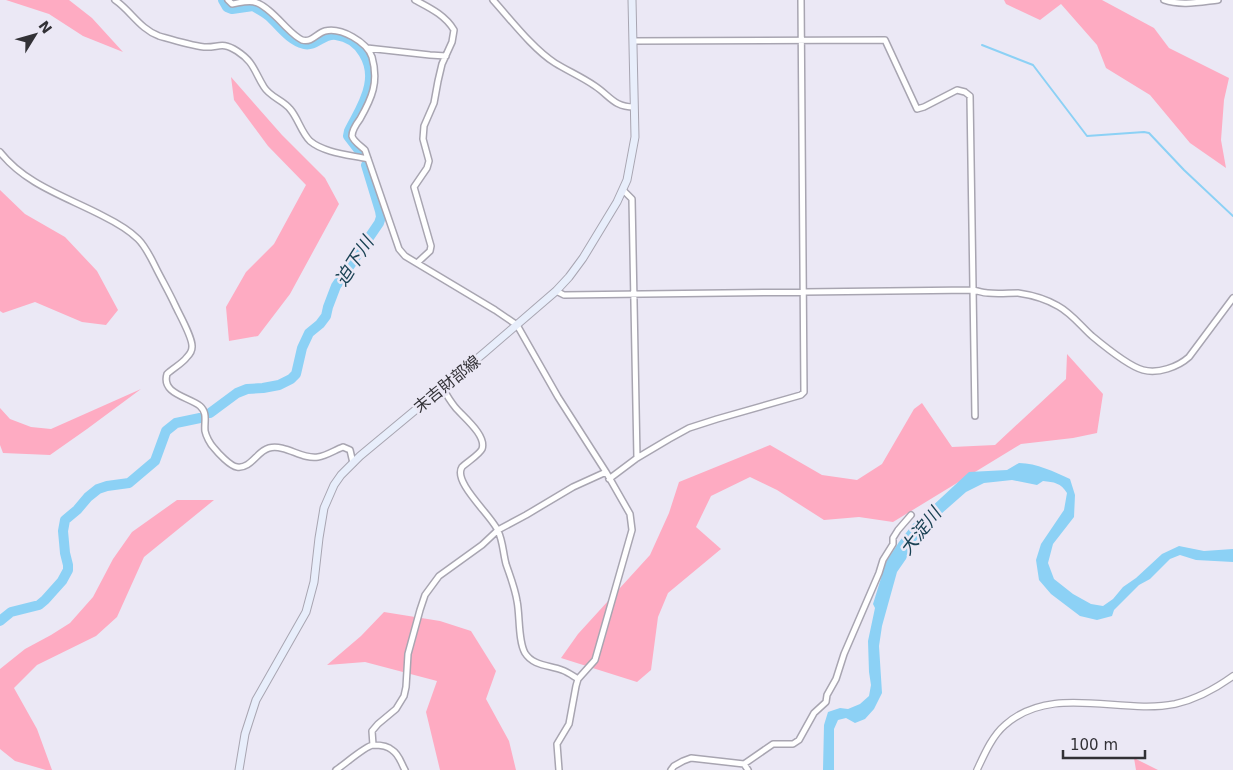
<svg xmlns="http://www.w3.org/2000/svg" width="1233" height="770" viewBox="0 0 1233 770" font-family="'DejaVu Sans','Noto Sans JP',sans-serif">
	<rect width="100%" height="100%" fill="#ebe8f5"/>
	<path fill="#feabc2" d="M 6,0 L 69,0 L 92,18 L 123,52 L 83,36 L 49,14 Z
		M 1004,0 L 1102,0 L 1154,28 L 1169,48 L 1229,78 L 1224,100 L 1221,140 L 1226,168 L 1190,143 L 1150,95 L 1106,68 L 1097,45 L 1061,4 L 1040,20 L 1006,4 Z
		M 231,77 L 282,135 L 325,178 L 339,204 L 290,294 L 258,336 L 229,341 L 226,307 L 246,272 L 274,244 L 306,185 L 268,146 L 234,100 Z
		M 0,190 L 25,214 L 65,237 L 97,271 L 118,310 L 106,325 L 82,322 L 35,302 L 3,313 L 0,311 Z
		M 1067,354 L 1103,394 L 1097,433 L 1073,438 L 1021,444 L 893,522 L 859,517 L 824,520 L 777,490 L 750,477 L 711,496 L 696,527 L 721,549 L 668,593 L 658,617 L 651,670 L 637,682 L 561,658 L 578,634 L 650,555 L 669,513 L 679,482 L 770,445 L 822,475 L 857,480 L 882,464 L 914,409 L 922,403 L 952,447 L 995,445 L 1066,379 Z
		M 141,389 L 87,429 L 50,455 L 3,453 L 0,445 L 0,408 L 10,419 L 31,427 L 51,429 Z
		M 177,500 L 214,500 L 144,557 L 117,617 L 96,636 L 37,665 L 14,688 L 37,729 L 52,770 L 46,770 L 15,761 L 0,749 L 0,669 L 25,649 L 51,635 L 70,623 L 93,597 L 113,559 L 132,532 Z
		M 384,612 L 440,621 L 471,631 L 496,671 L 486,699 L 509,741 L 516,770 L 440,770 L 426,712 L 437,681 L 365,662 L 327,665 L 361,636 Z
		M 1134,758 L 1158,770 L 1136,770 Z"/>
	<path fill="#8cd1f5" d="M 1019,463 C 1037,463 1054,472 1070,479 L 1075,495 L 1074,517 L 1053,544 L 1048,563 L 1054,579 L 1073,594 L 1091,604 L 1103,606 L 1113,599 L 1123,587 L 1136,578 L 1162,554 L 1179,546 L 1204,551 L 1233,549 L 1233,562 L 1196,560 L 1180,555 L 1170,559 L 1150,579 L 1139,585 L 1114,610 L 1112,616 L 1097,620 L 1080,616 L 1051,594 L 1039,580 L 1036,560 L 1041,544 L 1064,510 L 1067,493 C 1061,483 1054,482 1043,481 L 1037,485 L 1012,480 L 984,483 L 966,492 L 941,514 L 911,546 L 906,559 L 897,572 L 882,626 L 879,646 L 882,693 L 874,709 L 865,719 L 855,723 L 846,718 L 838,720 L 834,729 L 834,770 L 823,770 L 824,725 L 828,712 L 840,708 L 848,709 L 860,704 L 869,696 L 871,685 L 869,672 L 868,641 L 875,608 L 873,604 L 886,562 L 899,542 L 913,524 L 969,472 L 1007,470 Z"/>
	<g fill="none" stroke-linecap="round" stroke-linejoin="round">
		<path stroke="#8cd1f5" stroke-width="2" d="M 982,45 L 1033,65 L 1087,136 L 1144,132 L 1149,133 L 1184,170 L 1233,216"/>
		<path stroke="#8cd1f5" stroke-width="10" d="M 223,0 L 227,7 L 232,9 L 253,6 C 258,9 264,12 269,16 C 280,26 289,40 304,44 C 316,47 323,33 336,35 C 360,38 374,63 369,86 C 366,102 356,117 349,131 L 348,136 L 361,153
			M 210,413 L 237,393 L 247,389 L 263,388 L 279,385 L 291,379 L 296,374 L 302,348 L 309,333 L 320,324 L 326,316 L 328,307 L 336,286 L 379,223 L 381,217 L 380,211 L 366,165
			M 0,621 L 11,612 L 39,605 L 45,600 L 62,581 L 68,570 L 68,565 L 65,553 L 63,531 L 65,520 L 77,510 L 88,497 L 98,489 L 107,486 L 129,483 L 155,461 L 166,431 L 176,423 L 200,418"/>
		<defs>
			<path id="minor" d="M 115,0 C 131,11 140,29 159,36 C 173,40 189,45 204,47 C 219,48 221,41 237,51 C 254,62 254,71 264,87 C 270,97 283,100 290,109 C 298,118 301,132 310,141 C 324,153 351,155 368,159
				M 228,0 L 232,4 C 239,3 248,0 254,2 C 265,4 279,20 287,28 C 291,32 296,37 302,40 C 312,43 317,33 325,31 C 341,27 367,42 372,57 C 379,82 372,98 360,119 C 357,123 352,130 352,136 C 353,141 361,146 365,150 L 399,249 L 405,256 L 495,310 L 517,325 L 558,397 L 606,472 L 630,514 L 632,530 L 595,660 L 578,679 L 576,686 L 569,724 L 557,744 L 559,770
				M 415,0 C 430,8 445,15 454,30 L 452,42 L 442,64 L 438,81 L 434,103 L 424,126 L 423,139 L 429,161 L 427,168 L 414,187 L 431,246 L 430,251 L 417,263
				M 493,0 C 511,20 533,49 555,63 C 568,71 582,77 595,86 C 610,96 614,107 634,107
				M 1164,0 C 1181,6 1200,2 1218,0
				M 633,41 L 885,40 L 917,109 L 924,107 L 957,90 L 965,92 L 970,96 L 975,416
				M 367,48 L 430,55 L 446,56
				M 0,152 C 26,185 67,197 103,216 C 115,222 128,229 138,239 C 146,247 151,258 156,268 C 162,280 169,292 175,305 C 179,314 193,338 192,347 C 192,351 190,354 187,357 C 182,364 173,368 167,374 C 161,394 189,397 200,406 C 208,413 204,422 205,431 C 206,436 210,444 214,448 C 218,453 230,466 237,467 C 251,469 257,451 269,448 C 286,444 302,460 318,457 C 326,456 335,450 343,447 L 350,450 L 353,463
				M 623,190 L 632,199 L 637,458
				M 556,291 L 564,295 L 973,290 C 978,291 983,293 988,293 C 998,294 1008,293 1018,293 C 1032,295 1046,299 1058,306 C 1071,313 1081,326 1092,336 C 1104,346 1128,366 1143,370 C 1158,374 1178,367 1189,357 L 1233,298
				M 442,387 C 446,394 450,401 455,407 C 462,416 487,435 482,449 C 479,455 467,462 462,467 C 452,482 493,517 498,531 C 503,541 503,553 506,564 C 510,576 515,588 517,601 C 520,615 518,641 525,653 C 533,666 549,665 562,670 C 568,672 573,676 578,679
				M 609,479 L 637,458 L 669,439 L 689,428 L 717,419 L 801,395 L 804,392 L 801,0
				M 373,745 L 372,731 L 378,724 L 396,709 L 404,696 L 406,687 L 408,654 L 420,610 L 425,595 L 439,576 L 482,545 L 498,530 L 526,515 L 573,487 L 606,472
				M 744,764 L 748,770
				M 336,770 C 344,765 365,746 373,745 C 378,745 388,746 392,750 C 399,754 401,763 405,770
				M 671,770 L 674,766 L 683,761 L 691,758 L 744,764 L 773,744 L 793,744 L 799,740 L 814,713 L 826,702 L 827,695 L 836,679 L 844,654 L 879,573 L 883,560 L 893,544 L 893,538 L 898,530 L 911,515"/>
			<path id="tertiary" d="M 977,770 C 984,755 992,736 1005,725 C 1052,683 1120,715 1175,704 C 1197,699 1215,689 1233,676"/>
			<path id="secondary" d="M 239,770 L 245,734 L 256,700 L 306,612 L 314,582 L 319,538 L 324,508 L 334,485 L 341,475 L 360,456 L 484,353 L 556,291 L 569,277 L 583,258 L 617,202 L 627,180 L 635,137 L 632,0"/>
		</defs>
		<use href="#minor" stroke="#a8a5b1" stroke-width="8"/>
		<use href="#tertiary" stroke="#a8a5b1" stroke-width="8"/>
		<use href="#secondary" stroke="#a8a5b1" stroke-width="9"/>
		<use href="#minor" stroke="#fff" stroke-width="5"/>
		<use href="#tertiary" stroke="#fff" stroke-width="5.5"/>
		<use href="#secondary" stroke="#e8eefb" stroke-width="7"/>
	</g>
	<g text-anchor="middle" dominant-baseline="central" stroke-width="5" stroke-linejoin="round" paint-order="stroke">
		<g font-size="16" fill="#323136" stroke="#ebe8f5">
			<text transform="translate(447 384) rotate(-39)">末吉財部線</text>
		</g>
		<g font-size="18" font-style="italic" fill="#194153" stroke="#ebe8f5">
			<text transform="translate(354 261) rotate(-57)">迫下川</text>
			<text transform="translate(920 531) rotate(-52)">大淀川</text>
		</g>
	</g>
	<g transform="translate(35 35) rotate(53)" stroke="#ebe8f5" stroke-width="4" paint-order="stroke">
	<path d="M0-4L9 19L0 12L-9 19Z" fill="#323136"/>
	<text y="-8" font-size="14" font-weight="bold" text-anchor="middle" fill="#323136">N</text>
	</g>
	<path d="M1063 750v8h82v-8" fill="none" stroke="#323136" stroke-width="2.5"/>
	<text x="1070" y="750" font-size="15" fill="#323136" stroke="#ebe8f5" stroke-width="4" paint-order="stroke">100 m</text>
</svg>
